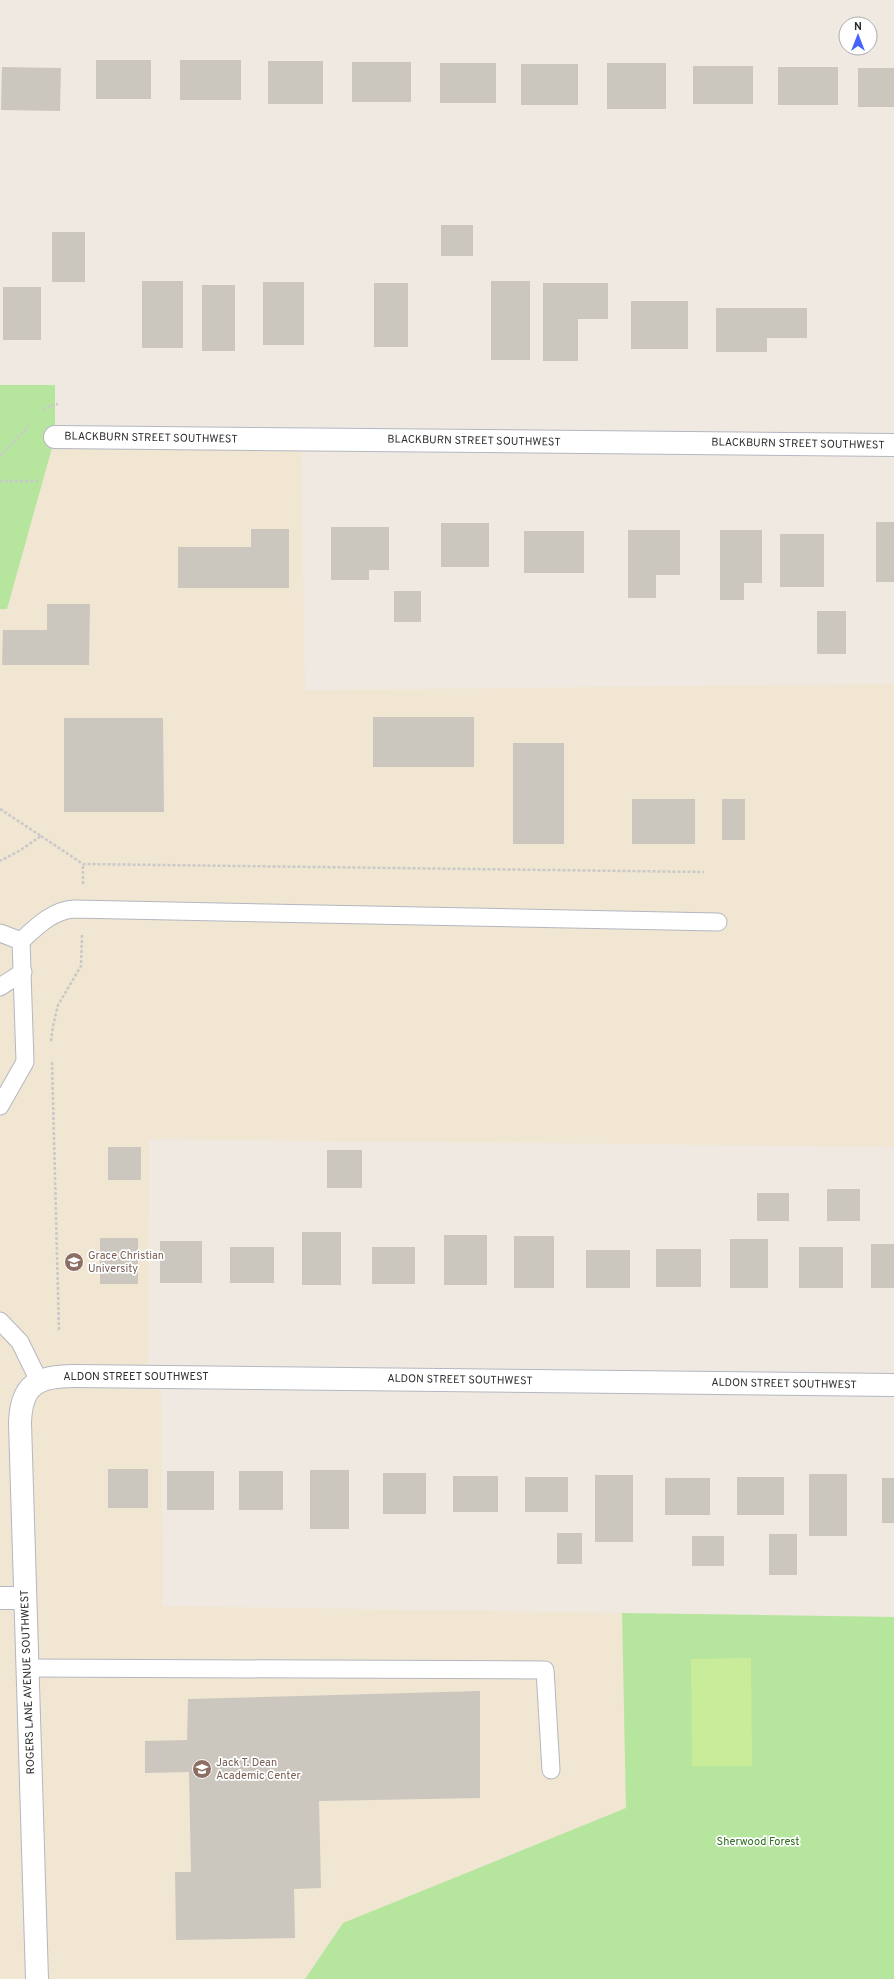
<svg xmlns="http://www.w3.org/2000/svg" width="894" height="1979" viewBox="0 0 894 1979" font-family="Overpass,sans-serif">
	<rect width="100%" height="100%" fill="#efe9e1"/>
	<path fill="#f0e6d1" d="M 0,385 L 55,385 L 55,436 L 301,439 L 305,690 L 894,684 L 894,1147 L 149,1139 L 148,1377 L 161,1377 L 163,1606 L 894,1617 L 894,1979 L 0,1979 Z"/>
	<path fill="#b6e59e" d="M 0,385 L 55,385 L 55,437 L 7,609 L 0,609 Z
		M 622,1613 L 894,1617 L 894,1979 L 305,1979 L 343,1923 L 626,1808 Z"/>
	<path fill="#c9ec9a" d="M 751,1658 L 752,1766 L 692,1766 L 691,1659 Z"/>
	<path fill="#cbc7bf" d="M 96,60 L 151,60 L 151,99 L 96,99 Z
		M 180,60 L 241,60 L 241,100 L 180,100 Z
		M 268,61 L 323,61 L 323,104 L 268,104 Z
		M 352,62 L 411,62 L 411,102 L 352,102 Z
		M 440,63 L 496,63 L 496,103 L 440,103 Z
		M 607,63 L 666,63 L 666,109 L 607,109 Z
		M 521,64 L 578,64 L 578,105 L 521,105 Z
		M 693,66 L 753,66 L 753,104 L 693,104 Z
		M 2,67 L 61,68 L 60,111 L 1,110 Z
		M 778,67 L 838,67 L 838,105 L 778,105 Z
		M 858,68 L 894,68 L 894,107 L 858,107 Z
		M 441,225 L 473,225 L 473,256 L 441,256 Z
		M 52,232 L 85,232 L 85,282 L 52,282 Z
		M 142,281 L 183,281 L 183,348 L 142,348 Z
		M 491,281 L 530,281 L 530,360 L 491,360 Z
		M 263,282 L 304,282 L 304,345 L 263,345 Z
		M 374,283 L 408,283 L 408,347 L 374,347 Z
		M 543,283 L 608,283 L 608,319 L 578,319 L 578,361 L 543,361 Z
		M 202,285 L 235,285 L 235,351 L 202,351 Z
		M 3,287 L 41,287 L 41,340 L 3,340 Z
		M 631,301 L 688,301 L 688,349 L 631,349 Z
		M 716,308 L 807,308 L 807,338 L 767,338 L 767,352 L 716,352 Z
		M 876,522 L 894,522 L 894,582 L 876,582 Z
		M 441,523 L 489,523 L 489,567 L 441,567 Z
		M 331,527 L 389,527 L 389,570 L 369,570 L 369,580 L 331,580 Z
		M 251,529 L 289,529 L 289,588 L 178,588 L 178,547 L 251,547 Z
		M 628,530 L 680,530 L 680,575 L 656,575 L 656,598 L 628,598 Z
		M 720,530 L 762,530 L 762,583 L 744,583 L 744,600 L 720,600 Z
		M 524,531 L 584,531 L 584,573 L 524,573 Z
		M 780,534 L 824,534 L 824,587 L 780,587 Z
		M 394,591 L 421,591 L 421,622 L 394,622 Z
		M 47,604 L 90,604 L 89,665 L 2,665 L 3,630 L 47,630 Z
		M 817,611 L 846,611 L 846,654 L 817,654 Z
		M 373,717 L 474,717 L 474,767 L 373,767 Z
		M 64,718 L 163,718 L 164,812 L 64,812 Z
		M 513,743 L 564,743 L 564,844 L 513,844 Z
		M 632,799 L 695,799 L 695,844 L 632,844 Z
		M 722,799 L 745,799 L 745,840 L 722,840 Z
		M 108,1147 L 141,1147 L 141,1180 L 108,1180 Z
		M 327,1150 L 362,1150 L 362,1188 L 327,1188 Z
		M 827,1189 L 860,1189 L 860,1221 L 827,1221 Z
		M 757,1193 L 789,1193 L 789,1221 L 757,1221 Z
		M 302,1232 L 341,1232 L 341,1285 L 302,1285 Z
		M 444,1235 L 487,1235 L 487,1285 L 444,1285 Z
		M 514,1236 L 554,1236 L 554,1288 L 514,1288 Z
		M 100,1238 L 138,1238 L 138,1284 L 100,1284 Z
		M 730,1239 L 768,1239 L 768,1288 L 730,1288 Z
		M 160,1241 L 202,1241 L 202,1283 L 160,1283 Z
		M 871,1244 L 894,1244 L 894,1288 L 871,1288 Z
		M 230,1247 L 274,1247 L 274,1283 L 230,1283 Z
		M 372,1247 L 415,1247 L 415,1284 L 372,1284 Z
		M 799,1247 L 843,1247 L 843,1288 L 799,1288 Z
		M 656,1249 L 701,1249 L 701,1287 L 656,1287 Z
		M 586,1250 L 630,1250 L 630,1288 L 586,1288 Z
		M 108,1469 L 148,1469 L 148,1508 L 108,1508 Z
		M 310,1470 L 349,1470 L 349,1529 L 310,1529 Z
		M 167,1471 L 214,1471 L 214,1510 L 167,1510 Z
		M 239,1471 L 283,1471 L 283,1510 L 239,1510 Z
		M 383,1473 L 426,1473 L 426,1514 L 383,1514 Z
		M 809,1474 L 847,1474 L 847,1536 L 809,1536 Z
		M 595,1475 L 633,1475 L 633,1542 L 595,1542 Z
		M 453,1476 L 498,1476 L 498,1512 L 453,1512 Z
		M 525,1477 L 568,1477 L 568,1512 L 525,1512 Z
		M 737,1477 L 784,1477 L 784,1515 L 737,1515 Z
		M 665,1478 L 710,1478 L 710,1515 L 665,1515 Z
		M 882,1478 L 894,1478 L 894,1523 L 882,1523 Z
		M 557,1533 L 582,1533 L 582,1564 L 557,1564 Z
		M 769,1534 L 797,1534 L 797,1575 L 769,1575 Z
		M 692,1536 L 724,1536 L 724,1566 L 692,1566 Z
		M 480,1691 L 480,1798 L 319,1801 L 321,1888 L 294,1889 L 295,1938 L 176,1940 L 175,1872 L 191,1872 L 189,1772 L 145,1773 L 145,1741 L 187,1740 L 188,1699 Z"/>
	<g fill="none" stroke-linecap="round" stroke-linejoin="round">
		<defs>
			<path id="lane" d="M 0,933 L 21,941 C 36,927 53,910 74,909 L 718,922
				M 0,987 L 23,972
				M 0,1106 L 25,1062 L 21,941
				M 0,1321 L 20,1342 L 39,1381
				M 28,1668 L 545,1670 L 551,1770"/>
			<path id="street" d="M 55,437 L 894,445
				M 0,1598 L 24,1598
				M 37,1979 L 20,1423 C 21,1384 38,1376 74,1376 L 894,1385"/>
		</defs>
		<use href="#lane" stroke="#b4b7c1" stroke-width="19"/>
		<use href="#street" stroke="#b4b7c1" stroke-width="24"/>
		<path stroke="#c9c9c9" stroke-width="2.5" stroke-dasharray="3 2" stroke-linecap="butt" d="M 43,411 L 50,406 L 58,404
			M 0,456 L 29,426
			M 0,481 L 39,481
			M 0,809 L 41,836 L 19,851 L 0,861
			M 41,836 L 83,864 L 704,872
			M 83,884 L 83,864
			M 51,1041 L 53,1026 L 58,1005 L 81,966 L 82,935
			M 52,1062 L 59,1331"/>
		<use href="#lane" stroke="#fff" stroke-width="17"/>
		<use href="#street" stroke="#fff" stroke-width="22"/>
	</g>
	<defs>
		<symbol id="university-disc" viewBox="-11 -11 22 22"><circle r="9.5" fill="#8d6e63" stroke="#fff"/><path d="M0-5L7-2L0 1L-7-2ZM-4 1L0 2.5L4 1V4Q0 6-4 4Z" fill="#fff"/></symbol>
	</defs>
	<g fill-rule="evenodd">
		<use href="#university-disc" x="63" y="1251" width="22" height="22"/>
		<use href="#university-disc" x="191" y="1758" width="22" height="22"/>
	</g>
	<g text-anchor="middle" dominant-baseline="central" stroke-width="3.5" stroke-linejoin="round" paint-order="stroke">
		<g font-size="11" fill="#2e2e2e" stroke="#fff">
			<text transform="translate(151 438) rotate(1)">BLACKBURN STREET SOUTHWEST</text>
			<text transform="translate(474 441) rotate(1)">BLACKBURN STREET SOUTHWEST</text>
			<text transform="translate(798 444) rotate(1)">BLACKBURN STREET SOUTHWEST</text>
			<text x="136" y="1377">ALDON STREET SOUTHWEST</text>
			<text transform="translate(460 1380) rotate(1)">ALDON STREET SOUTHWEST</text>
			<text transform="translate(784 1384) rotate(1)">ALDON STREET SOUTHWEST</text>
			<text transform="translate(28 1682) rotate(-92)">ROGERS LANE AVENUE SOUTHWEST</text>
		</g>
		<g font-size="11" fill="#785e54" stroke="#fff" text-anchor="start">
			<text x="88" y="1256">Grace Christian<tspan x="88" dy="13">University</tspan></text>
			<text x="216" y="1763">Jack T. Dean<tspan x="216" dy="13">Academic Center</tspan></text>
		</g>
		<g font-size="11" fill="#2c6e1b" stroke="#fff">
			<text x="758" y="1842">Sherwood Forest</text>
		</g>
	</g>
	<g transform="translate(858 36)"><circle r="19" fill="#ffffff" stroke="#ababab"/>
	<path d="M0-3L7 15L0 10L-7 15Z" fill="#4264fb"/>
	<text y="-6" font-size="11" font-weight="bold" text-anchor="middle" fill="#2e2e2e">N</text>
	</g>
</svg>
